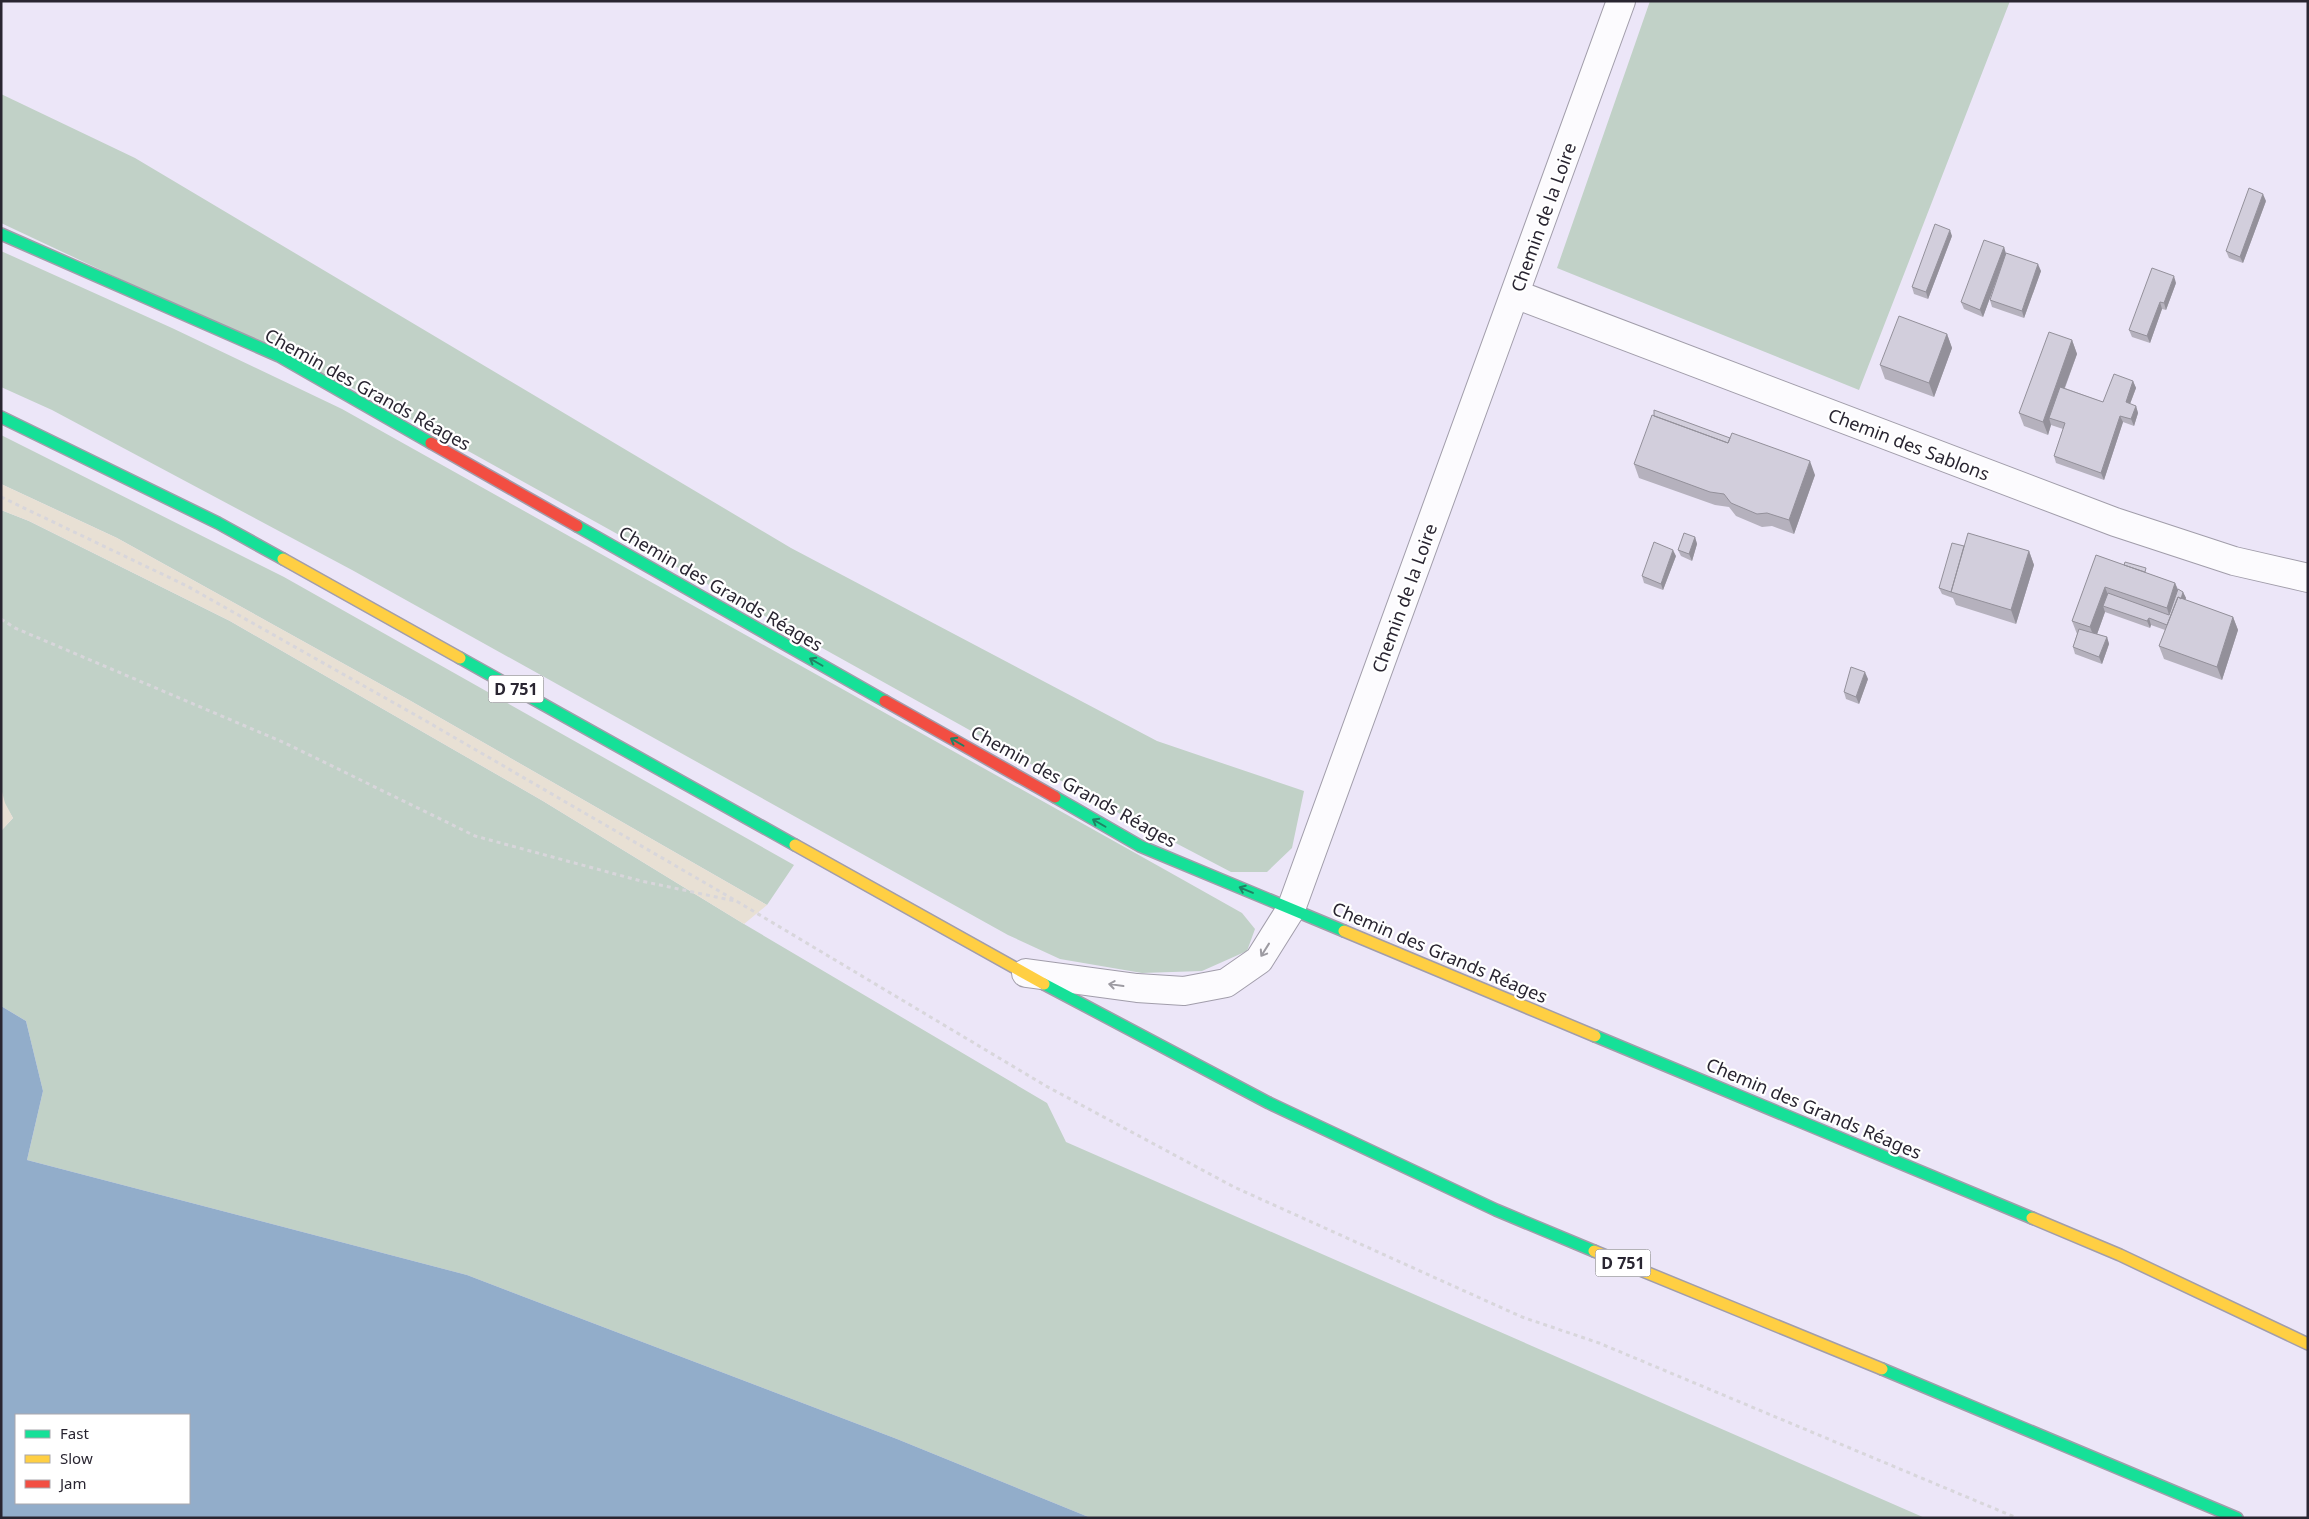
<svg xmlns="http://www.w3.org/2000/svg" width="2309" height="1519" viewBox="0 0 2309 1519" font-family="'Noto Sans',sans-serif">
	<rect width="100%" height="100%" fill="#ece6f8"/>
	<path fill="#c1d1c7" d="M 1650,1 L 2010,1 L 1859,390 L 1557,268 Z
		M 1,94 L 135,158 L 791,548 L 1157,741 L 1304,791 L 1292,848 L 1267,872 L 1231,872 L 1126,817 L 371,397 L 1,223 Z
		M 1,251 L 172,328 L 342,409 L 1178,877 L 1242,913 L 1255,929 L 1247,951 L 1202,971 L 1142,973 L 1060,959 L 1008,935 L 352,570 L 52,410 L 1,387 Z
		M 1,435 L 284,577 L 794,865 L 767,905 L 409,700 L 117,538 L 1,484 Z
		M 1,510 L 29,521 L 230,621 L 543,801 L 744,924 L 1047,1103 L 1066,1142 L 1925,1518 L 1091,1518 L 897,1439 L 467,1275 L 27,1160 L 43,1091 L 26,1021 L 1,1006 L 1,831 L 13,818 L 4,803 L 1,788 Z"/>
	<path fill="#e8e0d4" d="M 1,484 L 117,538 L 409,700 L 767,905 L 744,924 L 543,801 L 230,621 L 29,521 L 1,510 Z
		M 1,788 L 5,803 L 13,818 L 1,831 Z"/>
	<path fill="#92adca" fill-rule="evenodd" d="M 1,1006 L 26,1021 L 43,1091 L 27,1160 L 467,1275 L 897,1439 L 1091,1518 L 1,1518 ZM 16,1415 L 189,1415 L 189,1503 L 16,1503 Z"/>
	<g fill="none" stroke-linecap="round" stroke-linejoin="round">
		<defs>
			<path id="street" d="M 1515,294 L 2115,522 L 2234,561 L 2308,578
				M 1026,973 L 1137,988 L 1184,991 L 1226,983 L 1259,960 L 1291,909 L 1621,1"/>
			<path id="fast" d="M 1,234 L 279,356 L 431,443
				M 1,417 L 218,523 L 283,559
				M 577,526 L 885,701
				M 460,658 L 795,845
				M 1055,797 L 1140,846 L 1344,931
				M 1044,984 L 1269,1103 L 1496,1210 L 1594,1251
				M 1595,1036 L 2032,1218
				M 1882,1369 L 2237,1518"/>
			<path id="slow" d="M 283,559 L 460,658
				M 795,845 L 1044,984
				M 1344,931 L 1595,1036
				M 2032,1218 L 2120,1255 L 2308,1344
				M 1594,1251 L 1882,1369"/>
			<path id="jam" d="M 431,443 L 577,526
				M 885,701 L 1055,797"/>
		</defs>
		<use href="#street" stroke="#a19daa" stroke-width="30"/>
		<use href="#fast" stroke="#a19daa" stroke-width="14"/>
		<use href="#slow" stroke="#a19daa" stroke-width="14"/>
		<use href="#jam" stroke="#a19daa" stroke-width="14"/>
		<path stroke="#d8d6db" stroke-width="3" stroke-dasharray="4 4" stroke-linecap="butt" d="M 1,497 L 187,586 L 426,721 L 738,902 L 1046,1086 L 1234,1187 L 1522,1317 L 1599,1343 L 2017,1518
			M 1,619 L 15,628 L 285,743 L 475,836 L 641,881 L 735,901"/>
		<use href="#street" stroke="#fcfbfe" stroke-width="28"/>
		<use href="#fast" stroke="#16e098" stroke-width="11"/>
		<use href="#slow" stroke="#ffcf43" stroke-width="11"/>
		<use href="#jam" stroke="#f24e42" stroke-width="11"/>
	</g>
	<path fill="#b5b1bd" d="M 2266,201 L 2243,263 L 2229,258 L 2226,251 Z
		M 1952,236 L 1928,299 L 1914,294 L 1912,287 Z
		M 2004,247 L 2006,254 L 2041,271 L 2024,318 L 1992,307 L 1990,300 L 2002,264 L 1983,317 L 1964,309 L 1961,302 Z
		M 2176,283 L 2166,310 L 2162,309 L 2150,343 L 2132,337 L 2129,330 Z
		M 1947,334 L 1952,348 L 1934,397 L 1885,379 L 1880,365 Z
		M 2072,340 L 2077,354 L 2065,388 L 2103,402 L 2133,381 L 2136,388 L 2130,404 L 2136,406 L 2138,413 L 2134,426 L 2123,422 L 2104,480 L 2056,463 L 2054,456 L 2063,429 L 2051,425 L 2048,435 L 2024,426 L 2019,413 Z
		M 1634,464 L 1815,475 L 1794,534 L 1772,526 L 1762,527 L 1736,516 L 1729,507 L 1715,505 L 1639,478 Z
		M 1695,537 L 1697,544 L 1692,561 L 1681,556 L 1678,550 Z
		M 1964,546 L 2029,551 L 2034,565 L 2016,624 L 1956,605 L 1953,598 L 1942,594 L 1939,588 Z
		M 2096,555 L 2175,583 L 2178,589 L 2183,592 L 2186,598 L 2185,600 L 2233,617 L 2238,630 L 2222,680 L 2164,659 L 2159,646 L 2165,630 L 2151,625 L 2150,628 L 2105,612 L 2097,634 L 2107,637 L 2109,644 L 2102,664 L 2075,654 L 2073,647 L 2077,634 L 2072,621 Z
		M 1676,556 L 1663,590 L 1644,583 L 1642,576 Z
		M 1868,679 L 1859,704 L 1846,699 L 1844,692 Z"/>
	<path fill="#93909a" d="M 2263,194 L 2266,201 L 2243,263 L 2240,257 Z
		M 1950,230 L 1952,236 L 1928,299 L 1926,292 Z
		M 2004,247 L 2006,254 L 1983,317 L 1980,310 Z
		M 2038,264 L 2041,271 L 2024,318 L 2022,311 Z
		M 2174,276 L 2176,283 L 2166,310 L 2164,303 Z
		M 2160,302 L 2162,309 L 2150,343 L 2147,336 Z
		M 1947,334 L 1952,348 L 1934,397 L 1929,383 Z
		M 2072,340 L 2077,354 L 2053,419 L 2049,418 L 2051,425 L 2048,435 L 2043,422 Z
		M 2133,381 L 2136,388 L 2128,409 L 2126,402 Z
		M 2136,406 L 2138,413 L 2134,426 L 2131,419 Z
		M 2120,416 L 2123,422 L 2104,480 L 2101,473 Z
		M 1810,461 L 1815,475 L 1794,534 L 1789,520 Z
		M 1695,537 L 1697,544 L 1692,561 L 1689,554 Z
		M 1673,550 L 1676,556 L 1663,590 L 1661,584 Z
		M 2029,551 L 2034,565 L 2016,624 L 2011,610 Z
		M 2175,583 L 2180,596 L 2171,622 L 2167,608 Z
		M 2105,587 L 2110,600 L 2103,606 L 2105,612 L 2095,640 L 2090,627 Z
		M 2183,592 L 2186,598 L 2173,633 L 2171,626 Z
		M 2233,617 L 2238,630 L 2222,680 L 2217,667 Z
		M 2149,618 L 2151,625 L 2150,628 L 2147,621 Z
		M 2107,637 L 2109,644 L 2102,664 L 2099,657 Z
		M 1865,672 L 1868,679 L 1859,704 L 1856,697 Z"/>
	<path fill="#d2cedc" stroke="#93909a" d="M 2249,188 L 2263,194 L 2240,257 L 2226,251 Z
		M 1935,224 L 1950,230 L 1926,292 L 1912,287 Z
		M 1984,240 L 2004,247 L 1980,310 L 1961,302 Z
		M 2006,253 L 2038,264 L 2022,311 L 1990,300 Z
		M 2152,268 L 2174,276 L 2164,303 L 2160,302 L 2147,336 L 2129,330 Z
		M 1899,316 L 1947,334 L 1929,383 L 1880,365 Z
		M 2049,332 L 2072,340 L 2043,422 L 2019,413 Z
		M 2114,374 L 2133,381 L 2126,402 L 2136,406 L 2131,419 L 2120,416 L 2101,473 L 2054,456 L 2065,423 L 2049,418 L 2060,387 L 2103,402 Z
		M 1654,410 L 1730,438 L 1728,443 L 1654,416 Z
		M 1652,415 L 1728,443 L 1732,433 L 1810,461 L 1789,520 L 1767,513 L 1757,514 L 1731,503 L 1724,494 L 1710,492 L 1634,464 Z
		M 1684,533 L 1695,537 L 1689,554 L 1678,550 Z
		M 1968,533 L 2029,551 L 2011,610 L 1951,592 Z
		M 1654,542 L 1673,550 L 1661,584 L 1642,576 Z
		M 1952,543 L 1964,546 L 1951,592 L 1939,588 Z
		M 2096,555 L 2175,583 L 2167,608 L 2105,587 L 2090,627 L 2072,621 Z
		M 2125,562 L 2146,568 L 2145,572 L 2124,565 Z
		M 2178,589 L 2183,592 L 2181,599 L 2178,597 L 2167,625 L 2149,618 L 2147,621 L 2103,606 L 2108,593 L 2169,615 Z
		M 2178,597 L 2233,617 L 2217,667 L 2159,646 Z
		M 2079,629 L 2107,637 L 2099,657 L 2073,647 Z
		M 1851,667 L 1865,672 L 1856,697 L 1844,692 Z"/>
	<defs><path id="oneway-shaft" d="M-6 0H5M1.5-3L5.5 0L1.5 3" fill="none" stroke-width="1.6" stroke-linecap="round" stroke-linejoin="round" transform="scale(1.25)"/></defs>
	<g stroke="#208264">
		<use href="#oneway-shaft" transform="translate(816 662) rotate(-150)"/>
		<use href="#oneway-shaft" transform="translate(957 742) rotate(-150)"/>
		<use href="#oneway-shaft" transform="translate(1099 823) rotate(-150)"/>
		<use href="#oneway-shaft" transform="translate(1246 890) rotate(-157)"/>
	</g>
	<g stroke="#9d9ba2">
		<use href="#oneway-shaft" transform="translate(1265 950) rotate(122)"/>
		<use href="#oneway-shaft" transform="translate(1116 985) rotate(-172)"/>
	</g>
	<g text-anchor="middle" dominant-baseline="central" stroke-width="4.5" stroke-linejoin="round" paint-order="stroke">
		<g fill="#fff" stroke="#69666f" stroke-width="1">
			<rect x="488.5" y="675.5" width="55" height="27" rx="4"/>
			<rect x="1595.5" y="1249.5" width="55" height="27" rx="4"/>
		</g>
		<g font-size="16" font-weight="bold" fill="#292531">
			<text x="516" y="689">D 751</text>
			<text x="1623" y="1263">D 751</text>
		</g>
		<g font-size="18" fill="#292531" stroke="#fff">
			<text transform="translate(1543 217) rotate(-70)">Chemin de la Loire</text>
			<text transform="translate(368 389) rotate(29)">Chemin des Grands Réages</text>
			<text transform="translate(1909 444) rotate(21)">Chemin des Sablons</text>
			<text transform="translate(721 588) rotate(30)">Chemin des Grands Réages</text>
			<text transform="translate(1404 598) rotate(-70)">Chemin de la Loire</text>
			<text transform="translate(1074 786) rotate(29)">Chemin des Grands Réages</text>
			<text transform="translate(1440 952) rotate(23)">Chemin des Grands Réages</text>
			<text transform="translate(1814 1108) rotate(23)">Chemin des Grands Réages</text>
		</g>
	</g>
	<rect width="2309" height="1519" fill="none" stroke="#292531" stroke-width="5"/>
	<rect x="15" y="1414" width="175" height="90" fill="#ffffff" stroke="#a9a8ad"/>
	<rect x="25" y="1430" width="25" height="8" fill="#16e098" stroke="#a9a8ad"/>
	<text x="60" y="1439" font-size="15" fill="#292531">Fast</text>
	<rect x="25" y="1455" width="25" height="8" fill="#ffcf43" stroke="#a9a8ad"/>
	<text x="60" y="1464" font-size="15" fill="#292531">Slow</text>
	<rect x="25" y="1480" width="25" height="8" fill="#f24e42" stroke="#a9a8ad"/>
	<text x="60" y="1489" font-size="15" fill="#292531">Jam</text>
</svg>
